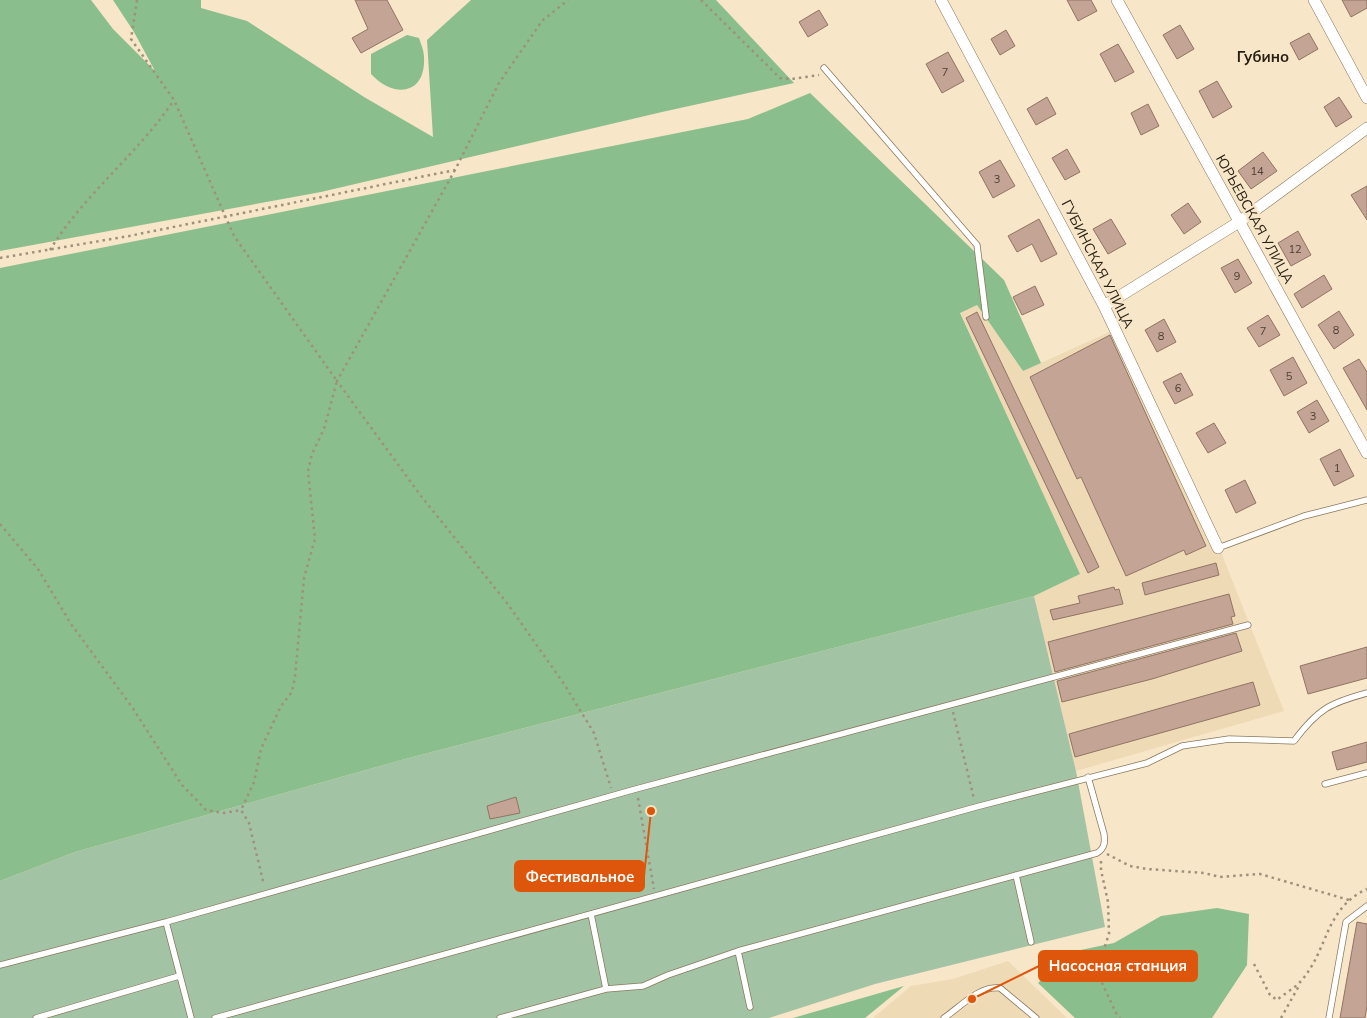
<svg xmlns="http://www.w3.org/2000/svg" width="1367" height="1018" viewBox="0 0 1367 1018" font-family="Mulish,sans-serif">
	<rect width="100%" height="100%" fill="#f7e6c7"/>
	<path fill="#efdab6" d="M 977,305 L 1023,371 L 1114,330 L 1196,489 L 1284,711 L 1076,771 L 1034,596 L 1079,574 L 960,312 Z
		M 1008,961 L 1067,1018 L 873,1018 L 911,986 L 953,979 Z"/>
	<path fill="#a3c4a4" d="M 1034,596 L 1076,771 L 1105,927 L 875,984 L 769,1018 L 0,1018 L 0,881 L 75,852 L 405,759 Z"/>
	<path fill="#8bbe8d" d="M 0,0 L 91,0 L 113,29 L 155,71 L 134,32 L 113,0 L 201,0 L 201,8 L 247,21 L 364,97 L 433,137 L 427,40 L 471,0 L 716,0 L 794,83 L 662,112 L 321,192 L 0,251 Z
		M 407,35 L 419,38 C 421,44 424,51 424,57 C 426,96 393,98 371,74 L 371,54 Z
		M 810,93 L 1004,280 L 1041,363 L 1023,371 L 977,305 L 960,313 L 1080,574 L 1034,596 L 405,759 L 75,852 L 0,881 L 0,268 L 748,119 Z
		M 1217,908 L 1249,914 L 1247,965 L 1212,1018 L 1075,1018 L 1038,983 L 1071,952 L 1114,943 L 1161,916 Z
		M 904,986 L 865,1018 L 793,1018 Z"/>
	<path fill="#c4a494" stroke="#917464" d="M 355,0 L 387,0 L 403,30 L 361,53 L 352,38 L 368,29 Z
		M 1067,0 L 1091,0 L 1097,11 L 1078,21 Z
		M 1342,0 L 1367,0 L 1367,8 L 1351,17 Z
		M 819,10 L 828,25 L 808,37 L 799,22 Z
		M 1180,25 L 1194,49 L 1177,59 L 1163,35 Z
		M 1006,30 L 1015,46 L 1000,55 L 991,39 Z
		M 1309,33 L 1318,49 L 1299,60 L 1290,43 Z
		M 1118,44 L 1134,72 L 1115,82 L 1100,54 Z
		M 948,52 L 964,81 L 942,93 L 926,64 Z
		M 1217,81 L 1232,107 L 1213,118 L 1199,91 Z
		M 1047,97 L 1056,114 L 1036,125 L 1027,109 Z
		M 1339,97 L 1352,117 L 1336,127 L 1324,107 Z
		M 1148,104 L 1159,126 L 1141,135 L 1131,113 Z
		M 1067,149 L 1080,172 L 1065,180 L 1052,158 Z
		M 1263,152 L 1277,171 L 1251,189 L 1238,171 Z
		M 1000,160 L 1015,186 L 993,198 L 979,172 Z
		M 1367,186 L 1367,220 L 1351,195 Z
		M 1188,203 L 1201,222 L 1184,234 L 1171,215 Z
		M 1039,219 L 1057,254 L 1041,262 L 1032,244 L 1017,252 L 1008,236 Z
		M 1111,219 L 1126,244 L 1108,254 L 1093,229 Z
		M 1298,231 L 1311,255 L 1291,266 L 1278,243 Z
		M 1238,259 L 1252,283 L 1235,293 L 1221,268 Z
		M 1324,275 L 1332,289 L 1302,308 L 1294,294 Z
		M 1035,286 L 1044,305 L 1022,315 L 1013,297 Z
		M 1339,311 L 1354,335 L 1334,349 L 1318,325 Z
		M 977,312 L 1099,567 L 1088,573 L 966,318 Z
		M 1268,315 L 1280,335 L 1259,347 L 1247,328 Z
		M 1164,319 L 1176,342 L 1157,352 L 1145,330 Z
		M 1110,335 L 1206,546 L 1186,555 L 1184,550 L 1126,576 L 1081,477 L 1077,479 L 1030,377 Z
		M 1293,357 L 1307,383 L 1284,396 L 1270,370 Z
		M 1359,359 L 1367,372 L 1367,410 L 1343,368 Z
		M 1181,373 L 1193,395 L 1175,404 L 1163,382 Z
		M 1317,400 L 1329,421 L 1309,433 L 1297,412 Z
		M 1214,423 L 1226,443 L 1208,453 L 1196,433 Z
		M 1340,449 L 1354,476 L 1334,486 L 1320,459 Z
		M 1245,480 L 1256,503 L 1236,513 L 1225,490 Z
		M 1216,563 L 1219,575 L 1145,595 L 1142,583 Z
		M 1114,587 L 1115,590 L 1119,589 L 1123,604 L 1053,620 L 1050,610 L 1080,603 L 1078,596 Z
		M 1229,594 L 1235,616 L 1231,617 L 1233,624 L 1055,672 L 1048,642 Z
		M 1236,633 L 1242,651 L 1152,679 L 1062,702 L 1057,681 Z
		M 1367,647 L 1367,678 L 1308,694 L 1300,666 Z
		M 1253,682 L 1260,705 L 1075,757 L 1069,734 Z
		M 1367,742 L 1367,762 L 1337,770 L 1332,752 Z
		M 516,797 L 520,813 L 490,819 L 487,806 Z
		M 1357,922 L 1367,924 L 1367,1006 L 1365,1018 L 1340,1018 Z"/>
	<g fill="none" stroke-linecap="round" stroke-linejoin="round">
		<defs>
			<path id="lane" d="M 824,68 L 977,245 L 986,317
				M 1218,548 L 1304,516 L 1367,500
				M 1325,784 L 1367,773
				M 1016,875 L 1031,942
				M 591,914 L 606,989
				M 166,922 L 191,1018
				M 738,951 L 750,1007
				M 0,965 L 166,922 L 636,789 L 1248,625
				M 36,1018 L 179,976
				M 215,1018 L 976,807 L 1147,763 L 1182,746 L 1229,739 L 1294,741 C 1318,709 1330,703 1367,693
				M 500,1018 L 606,989 L 643,986 L 668,975 L 738,951 L 1097,853 C 1105,848 1105,842 1104,834 L 1088,777
				M 944,1018 C 960,1007 980,985 1000,988 L 1036,1018
				M 1329,1018 L 1346,922 L 1367,906"/>
			<path id="street" d="M 941,0 L 1104,306 L 1218,548
				M 1117,0 L 1367,453
				M 1314,0 L 1367,98
				M 1104,306 L 1239,222 L 1367,128"/>
		</defs>
		<use href="#lane" stroke="#89795e" stroke-width="7"/>
		<use href="#street" stroke="#89795e" stroke-width="12"/>
		<path stroke="#9e917b" stroke-width="2.5" stroke-dasharray="2.5 4" stroke-linecap="butt" d="M 137,0 L 131,39 L 174,100 L 234,236 L 337,381 L 324,429 L 312,454 L 308,471 L 315,539 L 304,578 L 295,677 L 292,692 L 281,706 L 261,749 L 254,782 L 241,810
			M 701,0 L 780,78 L 792,79 L 819,75
			M 455,170 L 337,381 L 421,496 L 507,603 L 564,684 L 594,733 L 611,788
			M 50,250 C 84,194 138,154 174,100
			M 0,258 L 129,236 L 455,170 L 499,83 L 542,21 L 568,0
			M 0,524 L 38,569 L 71,624 L 132,707 L 182,785 L 206,810 L 224,813 L 241,810 L 249,823 L 264,885
			M 953,712 L 974,799
			M 638,798 L 654,889
			M 1107,854 L 1130,866 L 1147,869 L 1204,873 L 1220,877 L 1260,874 L 1349,900
			M 1101,861 L 1101,870 L 1108,902 L 1109,934 L 1102,955 L 1102,983 L 1117,1015 L 1120,1018
			M 1254,964 L 1270,995 L 1277,1000 C 1284,994 1295,988 1301,981 C 1329,949 1324,909 1367,889
			M 1281,1018 L 1300,984"/>
		<use href="#lane" stroke="#fff" stroke-width="5.5"/>
		<use href="#street" stroke="#fff" stroke-width="11"/>
	</g>
	<g text-anchor="middle" dominant-baseline="central" stroke-width="5" stroke-linejoin="round" paint-order="stroke">
		<g font-size="11" fill="#4e4034">
			<text x="945" y="72">7</text>
			<text x="1257" y="171">14</text>
			<text x="997" y="179">3</text>
			<text x="1295" y="249">12</text>
			<text x="1237" y="276">9</text>
			<text x="1336" y="330">8</text>
			<text x="1263" y="331">7</text>
			<text x="1161" y="336">8</text>
			<text x="1289" y="376">5</text>
			<text x="1178" y="388">6</text>
			<text x="1313" y="416">3</text>
			<text x="1337" y="468">1</text>
		</g>
		<g font-size="14" fill="#261f14" stroke="#f7e6c7">
			<text transform="translate(1255 219) rotate(61)">ЮРЬЕВСКАЯ УЛИЦА</text>
			<text transform="translate(1098 264) rotate(63)">ГУБИНСКАЯ УЛИЦА</text>
		</g>
		<g font-size="15" font-weight="bold" fill="#261f14" stroke="#f7e6c7">
			<text x="1263" y="56">Губино</text>
		</g>
	</g>
	<path fill="none" stroke="#de560c" stroke-width="2" d="M651 811L644 876M972 999L1039 966"/>
	<g fill="#de560c" stroke="#f7e6c7" stroke-width="2">
		<circle cx="651" cy="811" r="5"/>
		<circle cx="972" cy="999" r="5"/>
	</g>
	<g fill="#de560c" stroke="#de560c" stroke-width="2">
		<rect x="515" y="861" width="129" height="30" rx="5"/>
		<rect x="1039" y="951" width="158" height="30" rx="5"/>
	</g>
	<g font-size="15" text-anchor="middle" font-weight="bold" fill="#fff">
		<text x="580" y="882">Фестивальное</text>
		<text x="1118" y="971">Насосная станция</text>
	</g>
</svg>
